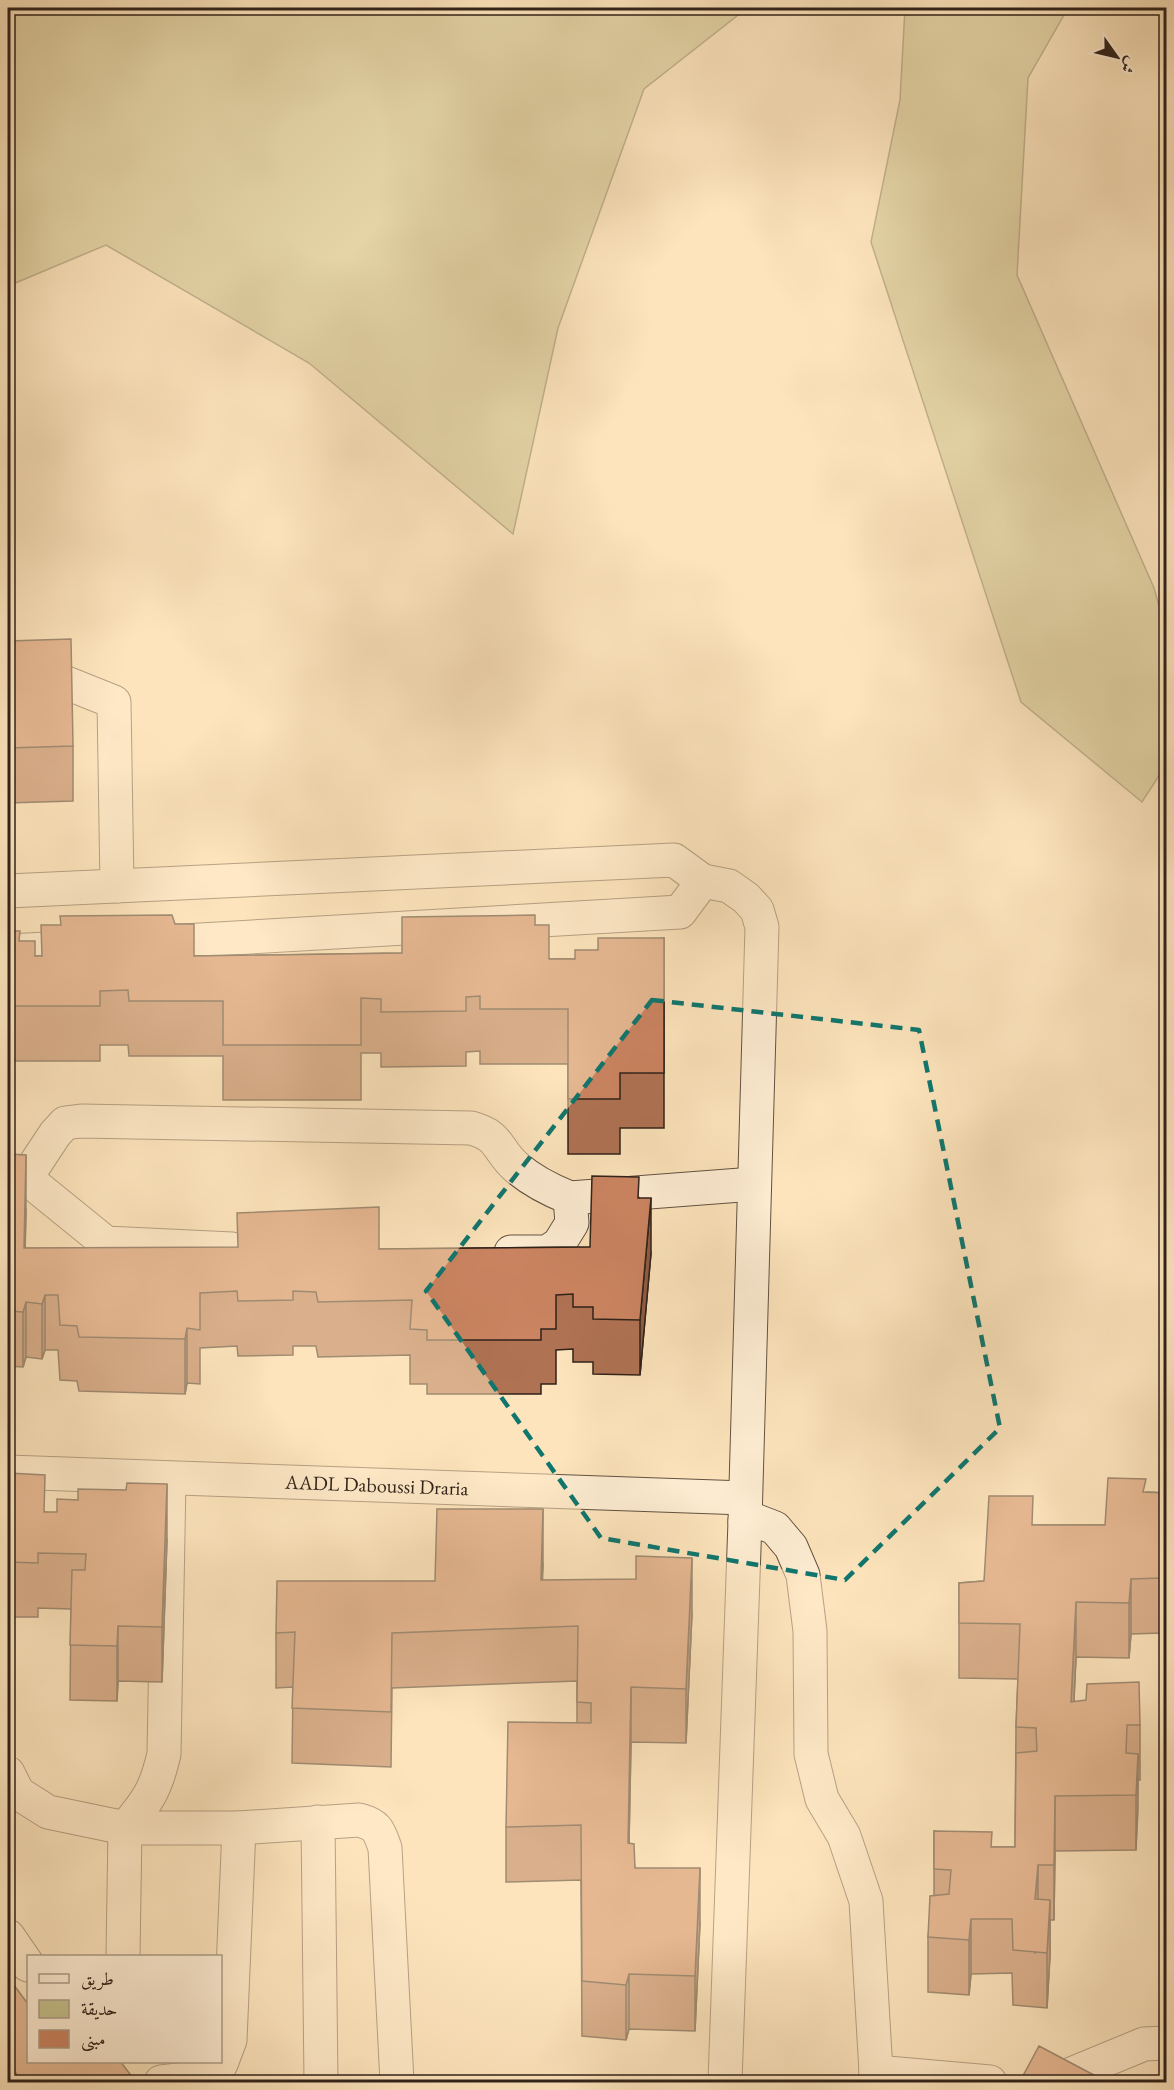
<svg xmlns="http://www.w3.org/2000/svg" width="1174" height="2090" viewBox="0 0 1174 2090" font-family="'EB Garamond',Amiri,serif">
	<rect width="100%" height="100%" fill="#fde4bc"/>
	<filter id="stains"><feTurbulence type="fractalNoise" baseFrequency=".00333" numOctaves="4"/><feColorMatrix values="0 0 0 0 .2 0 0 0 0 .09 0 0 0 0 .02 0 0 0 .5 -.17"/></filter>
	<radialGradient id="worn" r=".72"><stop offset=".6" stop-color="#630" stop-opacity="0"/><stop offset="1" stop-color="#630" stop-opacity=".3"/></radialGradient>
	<path fill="#c5c28d" stroke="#7a7254" stroke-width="1.5" d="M 22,8 L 747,8 L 644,89 L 558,328 L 513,534 L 309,363 L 106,245 L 8,286 L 8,15 Z
		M 905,8 L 1068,8 L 1028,78 L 1017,275 L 1154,588 L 1166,631 L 1166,765 L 1142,802 L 1021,702 L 871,242 L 900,100 Z"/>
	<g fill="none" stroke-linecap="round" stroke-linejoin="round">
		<defs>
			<g id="minor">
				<path d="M 8,686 L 64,682 L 114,702 L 117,886"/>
				<path d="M 8,891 L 674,860 L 703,881 L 729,886 L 746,898 L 757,910 L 762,927 L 745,1521 L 725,2082"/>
				<path d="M 148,943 L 680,912 L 703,881"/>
				<path d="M 8,951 L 85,947"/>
				<path d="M 26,1178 L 106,1243 L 232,1249"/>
				<path d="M 8,1187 L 26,1178 L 55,1134 L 65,1123 L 81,1121 L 471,1128 C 501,1136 496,1149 516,1167 C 532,1181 550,1190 570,1198 L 754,1184"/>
				<path d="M 511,1252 L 547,1252 L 559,1244 L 572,1223 L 570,1198"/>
				<path id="s1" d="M 8,1472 L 745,1498"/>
				<path d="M 745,1521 L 757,1521 L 775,1528 L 791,1547 L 803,1575 L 810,1631 L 811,1754 L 822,1799 L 844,1836 L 866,1901 L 876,2072 L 879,2082"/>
				<path d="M 8,1773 L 18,1793 L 48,1812 L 125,1828 C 148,1801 156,1789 164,1754 L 169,1479"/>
				<path d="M 318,1822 L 321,2082"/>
				<path d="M 8,1936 L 28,1965"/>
				<path d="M 123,1956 L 125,1828 L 239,1828 L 359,1820 C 378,1825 379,1831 385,1848 L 397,2082"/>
				<path d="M 876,2072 L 990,2082"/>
				<path d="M 161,2082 L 205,2077 L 221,2064 L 230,2040 L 239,1828"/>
				<path d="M 1052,2082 L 1144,2044 L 1166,2043"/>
			</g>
		</defs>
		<use href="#minor" stroke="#635242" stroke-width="35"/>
		<use href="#minor" stroke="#feedd3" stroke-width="33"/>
	</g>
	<path fill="#af7253" stroke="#30221a" stroke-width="1.5" d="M 8,641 L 73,746 L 73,801 L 8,803 Z
		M 175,924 L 194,956 L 402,953 L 535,925 L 549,959 L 575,959 L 598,950 L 664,938 L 664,1128 L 620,1128 L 620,1154 L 568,1154 L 568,1064 L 480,1064 L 480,1051 L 466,1052 L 466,1066 L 381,1067 L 381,1053 L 361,1053 L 361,1100 L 223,1100 L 223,1056 L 129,1056 L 128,1045 L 100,1045 L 100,1061 L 10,1061 L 9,1150 L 8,1150 L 8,931 L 35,956 L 41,956 Z
		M 8,1154 L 26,1210 L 25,1248 L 379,1249 L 590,1247 L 639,1198 L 651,1253 L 640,1375 L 593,1374 L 593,1362 L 573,1362 L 573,1349 L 556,1350 L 556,1384 L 541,1384 L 541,1394 L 427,1394 L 427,1384 L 410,1384 L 410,1355 L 318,1357 L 316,1346 L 293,1346 L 293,1355 L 238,1356 L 237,1346 L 200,1348 L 200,1384 L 187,1383 L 185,1394 L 79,1391 L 77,1381 L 60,1380 L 58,1350 L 45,1350 L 42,1359 L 26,1357 L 23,1367 L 8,1366 Z
		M 8,1473 L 45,1512 L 167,1539 L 162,1682 L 118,1681 L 117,1701 L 70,1700 L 71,1609 L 38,1608 L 38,1617 L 8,1617 Z
		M 1146,1492 L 1167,1493 L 1167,1656 L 1163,1656 L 1162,1633 L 1131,1634 L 1129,1658 L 1076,1657 L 1074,1701 L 1140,1725 L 1140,1780 L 1138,1780 L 1136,1850 L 1055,1851 L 1054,1920 L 1050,1920 L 1050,1955 L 1047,2008 L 1013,2005 L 1012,1973 L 971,1974 L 969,1995 L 928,1992 L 928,1937 L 934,1895 L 934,1831 L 992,1847 L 1015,1847 L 1016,1727 L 1018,1679 L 959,1678 L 959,1583 L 984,1581 L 1033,1525 L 1105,1525 Z
		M 543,1564 L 542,1580 L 692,1613 L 686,1743 L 631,1742 L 629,1843 L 635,1868 L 700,1922 L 695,2031 L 629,2029 L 626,2040 L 582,2036 L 581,1880 L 506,1882 L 506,1827 L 577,1723 L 577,1681 L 392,1688 L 391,1767 L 292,1763 L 293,1687 L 276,1688 L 276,1633 L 435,1581 Z
		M 8,1977 L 28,2061 L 136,2082 L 8,2082 Z
		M 1024,2074 L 1107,2082 L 1024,2082 Z"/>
	<path fill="#8e5c44" stroke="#30221a" stroke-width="1.5" d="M 10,1006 L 10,1061 L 9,1150 Z
		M 26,1155 L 26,1210 L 24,1303 L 24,1248 Z
		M 651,1198 L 651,1253 L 640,1375 L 640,1320 Z
		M 45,1295 L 45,1350 L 42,1359 L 42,1304 Z
		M 26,1302 L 26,1357 L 23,1367 L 23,1312 Z
		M 187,1328 L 187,1383 L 185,1394 L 185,1339 Z
		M 167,1484 L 167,1539 L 162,1682 L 162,1627 Z
		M 543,1509 L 543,1564 L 541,1627 L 541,1580 Z
		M 692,1558 L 692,1613 L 686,1743 L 686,1689 Z
		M 1131,1579 L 1131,1634 L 1129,1658 L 1129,1603 Z
		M 1076,1602 L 1076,1657 L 1071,1757 L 1071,1702 Z
		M 118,1626 L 118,1681 L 117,1701 L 117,1646 Z
		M 631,1687 L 631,1742 L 628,1897 L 628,1843 Z
		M 1138,1754 L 1138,1809 L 1136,1850 L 1136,1795 Z
		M 1055,1796 L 1055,1851 L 1054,1920 L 1054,1865 Z
		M 1038,1865 L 1038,1920 L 1035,1954 L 1035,1899 Z
		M 700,1868 L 700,1922 L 695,2031 L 695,1976 Z
		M 1050,1900 L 1050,1955 L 1047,2008 L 1047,1953 Z
		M 971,1919 L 971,1974 L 969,1995 L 969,1940 Z
		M 629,1974 L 629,2029 L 626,2040 L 626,1985 Z"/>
	<path fill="#cb8461" stroke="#30221a" stroke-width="1.5" d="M 71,639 L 73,746 L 8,748 L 8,641 Z
		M 172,915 L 175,924 L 194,924 L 194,956 L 402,953 L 402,917 L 535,915 L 535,925 L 549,925 L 549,959 L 575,959 L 575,950 L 598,950 L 598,938 L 664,938 L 664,1073 L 620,1073 L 620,1099 L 568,1099 L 568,1009 L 480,1009 L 480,996 L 466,997 L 466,1011 L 381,1012 L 381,999 L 361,998 L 361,1045 L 223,1045 L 223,1001 L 129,1001 L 128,990 L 100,991 L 100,1006 L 10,1006 L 9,1095 L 8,1095 L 8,931 L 20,931 L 19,941 L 35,941 L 35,956 L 42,956 L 41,925 L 61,925 L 60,916 Z
		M 8,1154 L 26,1155 L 24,1248 L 238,1247 L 237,1213 L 379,1207 L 379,1249 L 590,1247 L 592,1176 L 639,1177 L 638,1198 L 651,1198 L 640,1320 L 593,1319 L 593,1307 L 573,1307 L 573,1294 L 556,1295 L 556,1329 L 541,1329 L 541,1340 L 427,1340 L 427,1330 L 410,1329 L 412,1300 L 318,1302 L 316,1292 L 293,1291 L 293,1300 L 238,1301 L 237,1291 L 200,1293 L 200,1330 L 187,1328 L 185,1339 L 79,1337 L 77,1326 L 60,1325 L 58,1295 L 45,1295 L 42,1304 L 26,1302 L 23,1312 L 8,1311 Z
		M 8,1473 L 45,1475 L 44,1512 L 57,1512 L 57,1499 L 78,1500 L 78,1489 L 126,1490 L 127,1483 L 167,1484 L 162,1627 L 118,1626 L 117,1646 L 70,1645 L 72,1570 L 85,1570 L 86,1554 L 38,1553 L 38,1563 L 8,1562 Z
		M 1108,1478 L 1146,1479 L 1143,1492 L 1167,1493 L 1167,1601 L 1163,1601 L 1162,1578 L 1131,1579 L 1129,1603 L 1076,1602 L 1071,1702 L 1086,1700 L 1087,1684 L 1139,1682 L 1140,1725 L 1127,1725 L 1126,1753 L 1138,1754 L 1136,1795 L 1055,1796 L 1054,1865 L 1038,1865 L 1035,1899 L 1050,1900 L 1047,1953 L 1013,1950 L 1012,1919 L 971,1919 L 969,1940 L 928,1937 L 930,1896 L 949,1894 L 951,1870 L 934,1869 L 934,1831 L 992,1832 L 991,1847 L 1015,1847 L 1016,1753 L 1037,1751 L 1036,1728 L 1016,1727 L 1020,1624 L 959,1623 L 959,1583 L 984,1581 L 989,1496 L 1033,1496 L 1032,1525 L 1105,1525 Z
		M 437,1509 L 543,1509 L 541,1580 L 636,1579 L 636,1556 L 692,1558 L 686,1689 L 631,1687 L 628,1843 L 634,1844 L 635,1868 L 700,1868 L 695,1976 L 629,1974 L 626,1985 L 582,1981 L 581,1825 L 506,1827 L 508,1722 L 591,1723 L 591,1703 L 577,1702 L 578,1626 L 392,1633 L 391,1712 L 292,1708 L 295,1632 L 276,1633 L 277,1581 L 435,1581 Z
		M 8,1977 L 28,2004 L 28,2061 L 120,2061 L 136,2082 L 23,2082 L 8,2063 Z
		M 1039,2046 L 1107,2082 L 1041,2082 L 1024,2074 Z"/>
	<path d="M0 0H1174V2090H0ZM 652,1000 L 919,1030 L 1000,1428 L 845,1580 L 601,1538 L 426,1291 Z" fill="#fde4bc" fill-opacity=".55" fill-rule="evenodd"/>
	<path fill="none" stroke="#0f766e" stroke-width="4.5" stroke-dasharray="12 8" stroke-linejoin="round" d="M 652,1000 L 919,1030 L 1000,1428 L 845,1580 L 601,1538 L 426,1291 Z"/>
	<g text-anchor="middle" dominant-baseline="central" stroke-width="4.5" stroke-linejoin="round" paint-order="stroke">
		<g font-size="20" fill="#30221a" stroke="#feedd3">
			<text stroke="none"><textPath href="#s1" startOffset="369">AADL Daboussi Draria</textPath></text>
		</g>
	</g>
	<rect width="1174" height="2090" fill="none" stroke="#fde4bc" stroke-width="30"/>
	<rect x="9" y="9" width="1156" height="2072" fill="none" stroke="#30221a" stroke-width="3"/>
	<rect x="15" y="15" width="1144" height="2060" fill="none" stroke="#30221a" stroke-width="1.5"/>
	<rect x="27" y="1955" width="195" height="108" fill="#feedd3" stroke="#ac9c89" stroke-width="1.5"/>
	<rect x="39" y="1974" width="30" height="9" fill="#feedd3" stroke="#ac9c89" stroke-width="1.5"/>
	<text x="81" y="1985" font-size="18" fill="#30221a">طريق</text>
	<rect x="39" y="2000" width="30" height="18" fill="#c5c28d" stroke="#ac9c89" stroke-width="1.5"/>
	<text x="81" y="2015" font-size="18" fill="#30221a">حديقة</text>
	<rect x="39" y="2030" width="30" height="18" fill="#cb8461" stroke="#ac9c89" stroke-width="1.5"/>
	<text x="81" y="2045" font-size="18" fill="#30221a">مبنى</text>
	<g transform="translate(1117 57) rotate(124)" stroke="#feedd3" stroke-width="4.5" paint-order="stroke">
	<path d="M0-4.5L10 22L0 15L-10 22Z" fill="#30221a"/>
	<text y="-9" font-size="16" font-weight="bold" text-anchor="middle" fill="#30221a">ش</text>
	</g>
	<rect width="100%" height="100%" filter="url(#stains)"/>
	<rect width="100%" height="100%" fill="url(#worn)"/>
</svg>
